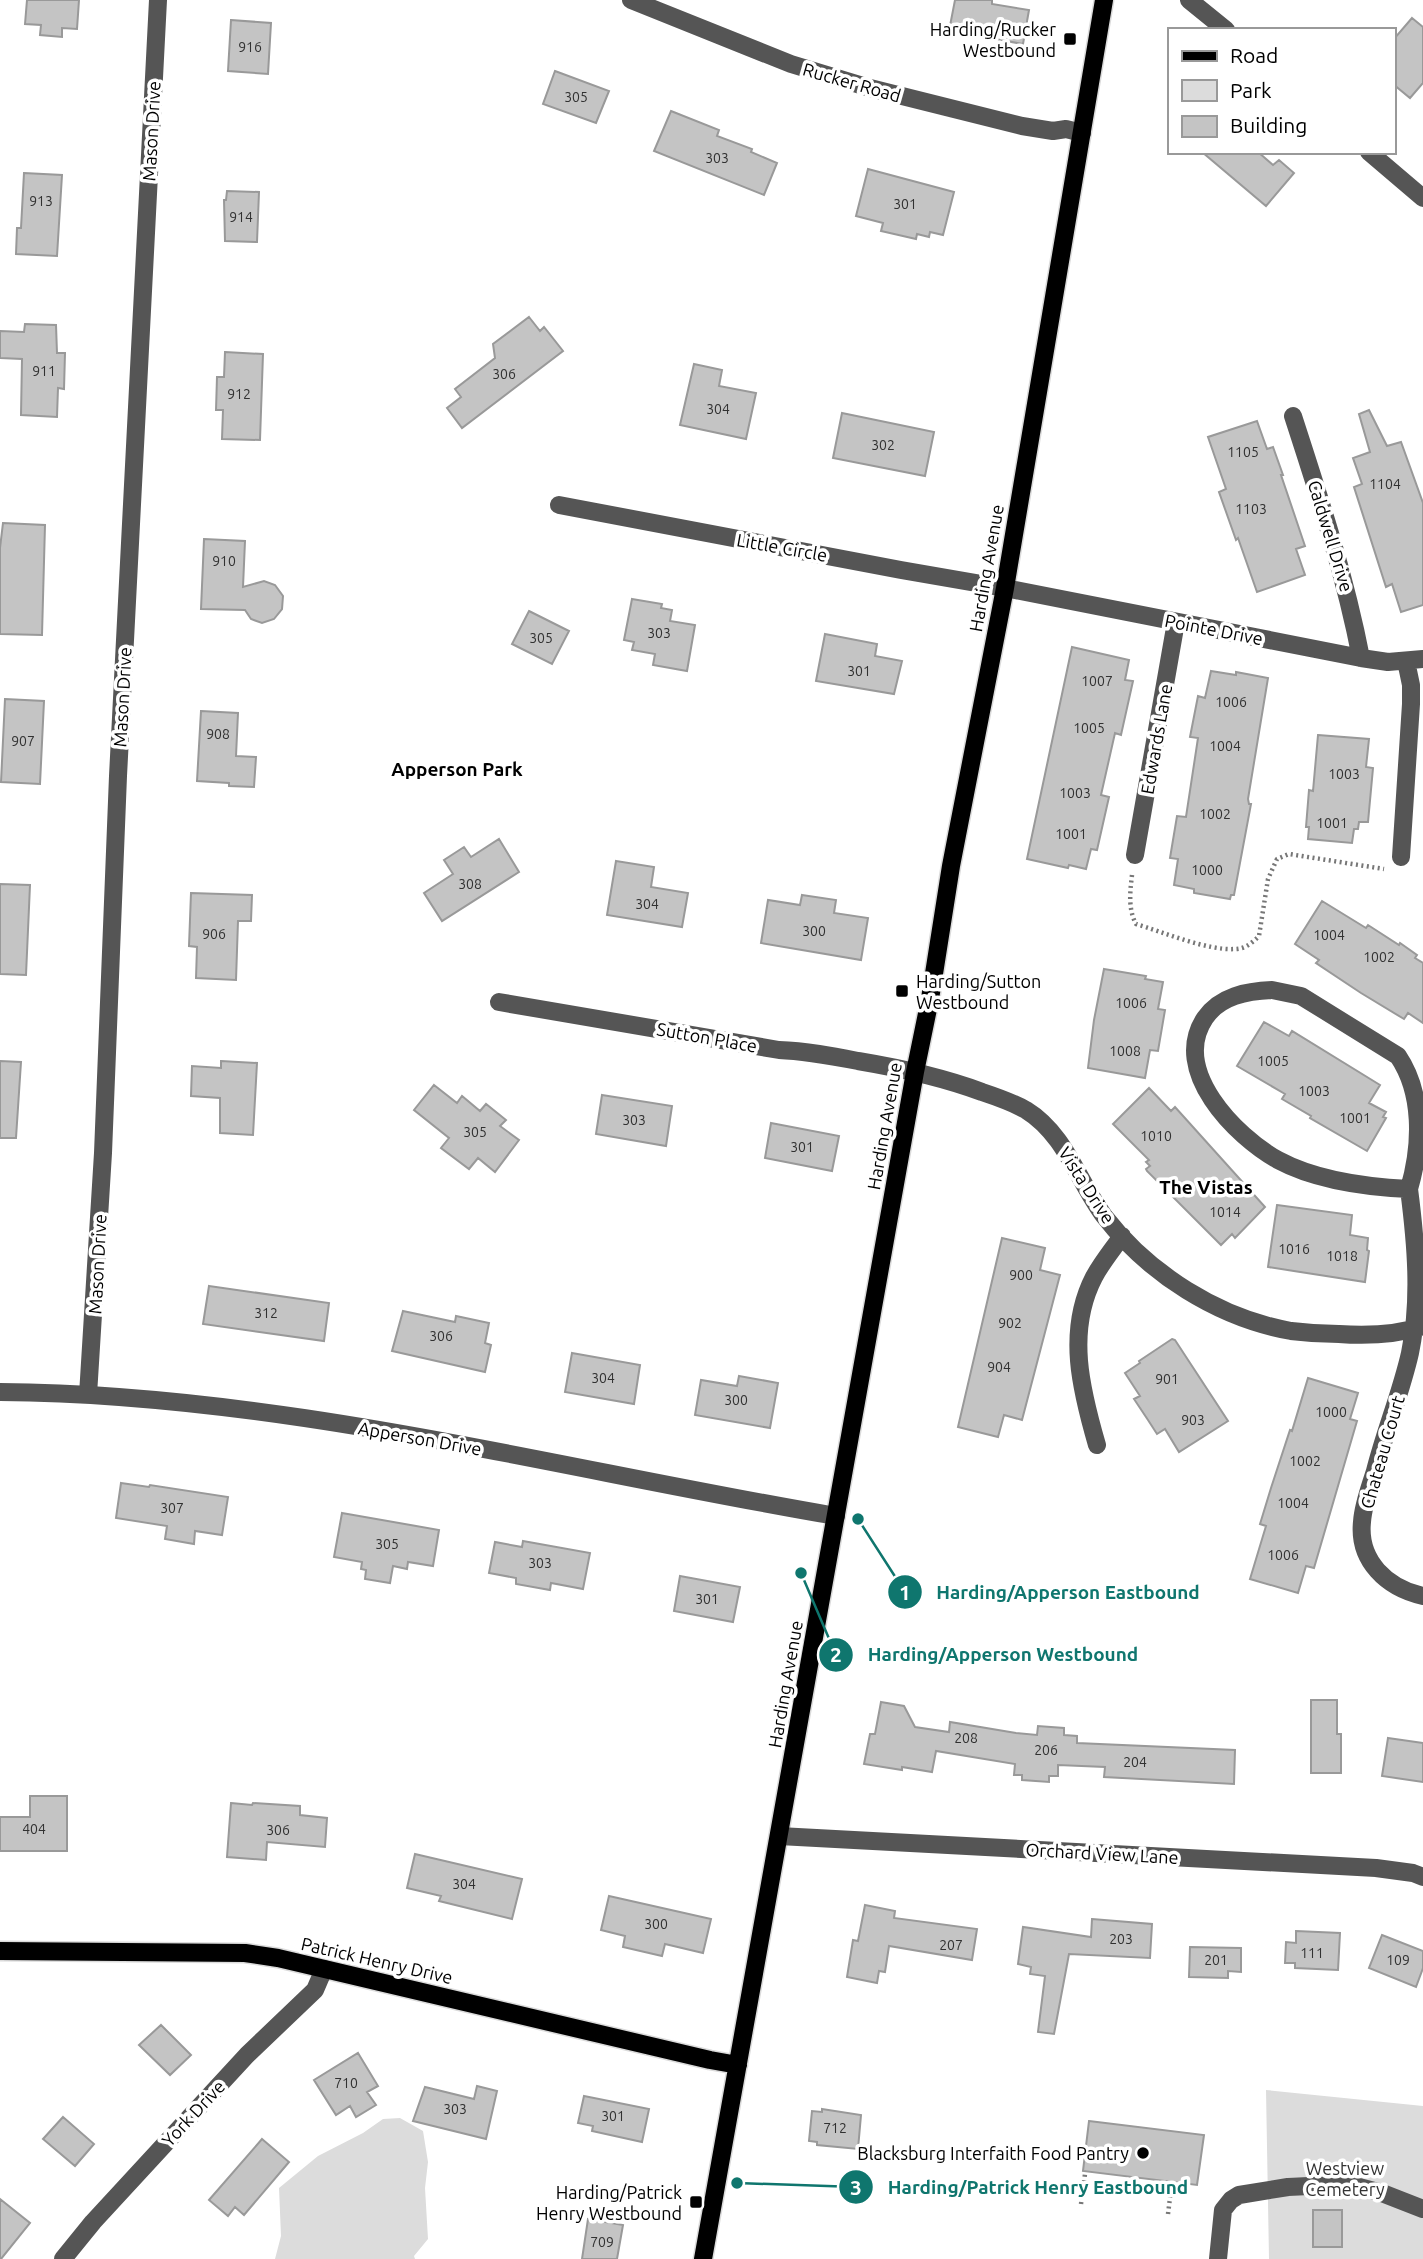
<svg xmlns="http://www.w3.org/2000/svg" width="1423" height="2259" viewBox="0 0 1423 2259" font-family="Ubuntu,sans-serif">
	<rect width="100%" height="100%" fill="#fff"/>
	<path fill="#dcdcdc" d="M 1266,2090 L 1423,2106 L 1423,2259 L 1269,2259 Z
		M 400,2118 L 423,2131 L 428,2162 L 425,2188 L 428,2239 L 414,2256 L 415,2259 L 275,2259 L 281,2236 L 279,2188 L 318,2156 L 363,2133 L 383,2119 Z"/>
	<path fill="#c4c4c4" stroke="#999" stroke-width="2" d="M 27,0 L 79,0 L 77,29 L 62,28 L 62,37 L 40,35 L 41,25 L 25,24 Z
		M 955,0 L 992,0 L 992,4 L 1029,10 L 1023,44 L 949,31 Z
		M 1412,18 L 1423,27 L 1423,83 L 1410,98 L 1393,84 L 1393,40 Z
		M 231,20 L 271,23 L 268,74 L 228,71 Z
		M 555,71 L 609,91 L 596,123 L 543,104 Z
		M 671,111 L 719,130 L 717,136 L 752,149 L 751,152 L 777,163 L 764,195 L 654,151 Z
		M 1202,152 L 1258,152 L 1273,165 L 1279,160 L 1294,173 L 1266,206 Z
		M 868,169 L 954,192 L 943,235 L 930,232 L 929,237 L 917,234 L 916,239 L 881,231 L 883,223 L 856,216 Z
		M 24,173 L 62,175 L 57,256 L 16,254 L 17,228 L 21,228 Z
		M 227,191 L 259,192 L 257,242 L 225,241 L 224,200 L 226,200 Z
		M 529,317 L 540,331 L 544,327 L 563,351 L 462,428 L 447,408 L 461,397 L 455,389 L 495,358 L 493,344 Z
		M 25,324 L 56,325 L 57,353 L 65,353 L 64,389 L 58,388 L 57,417 L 21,415 L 22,359 L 0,358 L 0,331 L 24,332 Z
		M 225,352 L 263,354 L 260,440 L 222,439 L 223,410 L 216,410 L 217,377 L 224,377 Z
		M 694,364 L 722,370 L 719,386 L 756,393 L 746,439 L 680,425 Z
		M 1369,410 L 1387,446 L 1401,442 L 1423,503 L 1423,605 L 1401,612 L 1392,584 L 1386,587 L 1354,487 L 1362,484 L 1353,458 L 1370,452 L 1359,414 Z
		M 842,413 L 934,432 L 925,476 L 833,458 Z
		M 1257,421 L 1267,449 L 1273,447 L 1283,475 L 1281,475 L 1305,546 L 1296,549 L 1305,575 L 1257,592 L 1238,538 L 1236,540 L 1219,492 L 1226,489 L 1208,437 Z
		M 3,523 L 45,525 L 42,635 L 0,634 L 0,548 Z
		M 204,539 L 245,541 L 243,587 L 264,581 L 275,585 L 283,596 L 282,609 L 274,619 L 262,623 L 251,619 L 245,610 L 201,609 Z
		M 632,599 L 662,604 L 661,608 L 672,610 L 670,621 L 695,625 L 687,671 L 653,665 L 655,654 L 632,650 L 634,642 L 624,640 Z
		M 529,611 L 569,631 L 552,664 L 512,644 Z
		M 825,634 L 877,644 L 875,656 L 902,661 L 894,694 L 816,681 Z
		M 1072,647 L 1129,660 L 1125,680 L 1133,681 L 1121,735 L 1115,733 L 1101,795 L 1109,797 L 1097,850 L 1091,849 L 1086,869 L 1069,865 L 1068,868 L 1027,859 Z
		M 1211,671 L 1236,675 L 1236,672 L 1268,678 L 1248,799 L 1249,804 L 1251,804 L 1234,895 L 1231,895 L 1230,899 L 1194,893 L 1194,889 L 1174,885 L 1178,859 L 1170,858 L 1177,816 L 1186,817 L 1198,738 L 1190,737 L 1198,696 L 1205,698 Z
		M 5,699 L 44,701 L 40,784 L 1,782 Z
		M 201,711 L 238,713 L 236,756 L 256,757 L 254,787 L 229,786 L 229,783 L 197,781 Z
		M 1318,735 L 1369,739 L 1366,767 L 1373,768 L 1368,822 L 1359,822 L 1358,829 L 1354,829 L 1352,843 L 1308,839 L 1309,827 L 1306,827 L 1309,790 L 1313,791 Z
		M 499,839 L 519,872 L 442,921 L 424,893 L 453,874 L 444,860 L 464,847 L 471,857 Z
		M 616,861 L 654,867 L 651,887 L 688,893 L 682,927 L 607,915 Z
		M 0,884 L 30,885 L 26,975 L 0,974 Z
		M 191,893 L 252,895 L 251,921 L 238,921 L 236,980 L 196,978 L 197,947 L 189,946 Z
		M 802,895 L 836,900 L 834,913 L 868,918 L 861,960 L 761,943 L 768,900 L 800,905 Z
		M 1322,901 L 1366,928 L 1368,925 L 1399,945 L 1400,943 L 1417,955 L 1415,958 L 1423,963 L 1423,1023 L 1408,1013 L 1404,1019 L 1361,993 L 1316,963 L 1319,960 L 1295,944 Z
		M 1104,969 L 1146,976 L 1145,979 L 1163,982 L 1158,1009 L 1165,1010 L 1158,1051 L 1150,1050 L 1145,1078 L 1088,1068 L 1094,1020 Z
		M 1264,1022 L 1289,1036 L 1292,1031 L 1380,1085 L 1369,1103 L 1386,1112 L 1383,1117 L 1386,1118 L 1367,1151 L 1310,1118 L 1311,1116 L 1282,1099 L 1285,1094 L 1237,1066 Z
		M 0,1061 L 21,1062 L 16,1138 L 0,1138 Z
		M 221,1061 L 257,1063 L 253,1135 L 220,1133 L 220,1098 L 191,1096 L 192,1066 L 221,1068 Z
		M 434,1085 L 457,1103 L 462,1096 L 480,1111 L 486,1104 L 506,1120 L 500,1126 L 519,1140 L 495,1172 L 478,1158 L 469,1169 L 441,1148 L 449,1138 L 414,1110 Z
		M 1149,1088 L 1171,1111 L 1175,1107 L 1265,1207 L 1235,1238 L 1232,1234 L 1221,1245 L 1147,1171 L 1146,1169 L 1150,1166 L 1146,1162 L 1149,1160 L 1113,1124 Z
		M 602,1095 L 672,1106 L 666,1146 L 596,1134 Z
		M 771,1123 L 839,1136 L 832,1171 L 765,1158 Z
		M 1277,1205 L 1352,1215 L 1350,1235 L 1368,1238 L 1367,1250 L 1369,1251 L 1365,1282 L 1268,1267 Z
		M 1002,1238 L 1045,1248 L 1040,1270 L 1060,1275 L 1022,1420 L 1004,1415 L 998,1437 L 958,1427 Z
		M 209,1286 L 329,1303 L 324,1341 L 203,1324 Z
		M 403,1311 L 455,1322 L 456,1316 L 489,1323 L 485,1343 L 491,1345 L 485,1372 L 392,1351 Z
		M 1172,1339 L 1175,1340 L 1228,1421 L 1179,1452 L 1165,1429 L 1157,1434 L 1148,1420 L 1134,1399 L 1140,1396 L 1125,1373 L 1140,1363 L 1139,1361 Z
		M 572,1353 L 640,1365 L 634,1404 L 565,1392 Z
		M 739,1376 L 778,1383 L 770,1428 L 695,1415 L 701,1380 L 737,1386 Z
		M 1308,1378 L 1358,1393 L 1350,1419 L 1357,1421 L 1314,1568 L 1306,1566 L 1298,1593 L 1250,1579 L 1266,1526 L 1260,1524 L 1271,1488 L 1290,1430 L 1292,1431 Z
		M 121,1483 L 149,1487 L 150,1485 L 228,1497 L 222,1535 L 195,1531 L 194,1544 L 165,1539 L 167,1526 L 116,1518 Z
		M 342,1513 L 439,1530 L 433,1566 L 408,1562 L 407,1569 L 393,1566 L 390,1583 L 365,1579 L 366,1570 L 361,1569 L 362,1562 L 334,1557 Z
		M 523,1541 L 590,1553 L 583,1589 L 551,1583 L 550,1590 L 516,1584 L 516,1578 L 489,1573 L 495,1542 L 522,1547 Z
		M 680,1576 L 740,1587 L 733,1622 L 674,1611 Z
		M 1311,1700 L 1337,1700 L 1337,1734 L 1341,1734 L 1341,1773 L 1311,1773 Z
		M 881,1702 L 904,1706 L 915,1727 L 949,1732 L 950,1722 L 1016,1733 L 1037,1735 L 1038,1726 L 1064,1728 L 1064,1735 L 1077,1736 L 1077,1743 L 1235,1750 L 1234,1784 L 1104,1777 L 1105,1767 L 1058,1765 L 1058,1776 L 1049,1776 L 1049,1782 L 1022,1780 L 1022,1775 L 1014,1775 L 1015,1764 L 936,1751 L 932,1772 L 902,1767 L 902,1770 L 864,1764 L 870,1734 L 875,1734 Z
		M 1388,1738 L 1423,1743 L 1423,1782 L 1382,1776 Z
		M 30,1796 L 67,1796 L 67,1851 L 0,1851 L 0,1817 L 30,1817 Z
		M 231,1803 L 252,1805 L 253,1803 L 300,1806 L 300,1815 L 327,1818 L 325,1847 L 267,1842 L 266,1860 L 227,1857 Z
		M 415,1854 L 522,1879 L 512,1919 L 439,1901 L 441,1896 L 407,1888 Z
		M 609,1896 L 711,1919 L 703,1953 L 665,1944 L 662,1956 L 623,1947 L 625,1936 L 601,1930 Z
		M 865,1905 L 895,1911 L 894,1918 L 977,1929 L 972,1960 L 889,1946 L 885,1972 L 879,1971 L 877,1983 L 847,1977 L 853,1940 L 858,1941 Z
		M 1092,1919 L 1152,1924 L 1150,1958 L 1069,1954 L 1054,2034 L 1038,2032 L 1045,1976 L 1030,1974 L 1031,1967 L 1018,1964 L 1023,1927 L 1091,1937 Z
		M 1296,1931 L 1340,1933 L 1338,1970 L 1295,1968 L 1295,1963 L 1285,1963 L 1286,1942 L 1296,1943 Z
		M 1382,1935 L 1423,1951 L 1423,1968 L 1416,1987 L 1369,1968 Z
		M 1190,1947 L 1241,1948 L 1241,1972 L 1228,1971 L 1228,1978 L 1189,1977 Z
		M 161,2025 L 191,2055 L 170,2075 L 139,2045 Z
		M 358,2053 L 378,2086 L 367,2092 L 376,2105 L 356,2117 L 350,2106 L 336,2115 L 314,2080 Z
		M 477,2086 L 497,2091 L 486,2139 L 413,2121 L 425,2087 L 474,2099 Z
		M 584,2096 L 649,2109 L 642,2142 L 592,2131 L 593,2126 L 578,2123 Z
		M 822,2109 L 861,2115 L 858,2149 L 817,2145 L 817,2142 L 809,2141 L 812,2111 L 822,2112 Z
		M 63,2117 L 94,2144 L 75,2166 L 43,2139 Z
		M 1089,2121 L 1204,2135 L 1197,2185 L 1083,2171 Z
		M 262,2139 L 289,2162 L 244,2215 L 235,2207 L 228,2216 L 209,2200 Z
		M 0,2199 L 30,2223 L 1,2259 L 0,2259 Z
		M 1313,2210 L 1342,2210 L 1342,2247 L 1313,2247 Z
		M 588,2219 L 623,2225 L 617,2259 L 582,2259 Z"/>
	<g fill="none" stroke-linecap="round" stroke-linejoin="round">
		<defs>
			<path id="major" d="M 0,1951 L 245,1953 L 278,1958 L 710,2060 L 738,2065
				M 703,2259 L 915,1072 L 930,999 L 951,866 L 1005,588 L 1104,0"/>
		</defs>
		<use href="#major" stroke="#dbdbdb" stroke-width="21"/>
		<path stroke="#777" stroke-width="4.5" stroke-dasharray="2 3.5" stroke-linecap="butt" d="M 1132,875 C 1130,892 1128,909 1136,924 C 1163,932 1208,951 1235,949 C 1245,949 1252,943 1259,936 L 1268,879 L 1277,859 L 1289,854 L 1384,869
			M 1081,2204 L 1085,2174
			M 1168,2214 L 1172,2182"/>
		<path stroke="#555" stroke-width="18" d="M 631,0 L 791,64 L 870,88 L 1022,126 L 1053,131 L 1066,129 L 1082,133
			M 1189,0 L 1226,30
			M 1369,152 L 1423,198
			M 1293,416 C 1319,496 1345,575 1361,658
			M 559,505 L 901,570 L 1005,588 L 1361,658 L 1388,662 L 1423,659
			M 1135,855 L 1176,622
			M 1401,857 L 1411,704 L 1411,685 L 1406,661
			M 1272,990 L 1301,996 L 1398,1056 C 1423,1093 1422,1144 1409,1189 C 1366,1187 1317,1181 1278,1160 C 1235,1136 1170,1070 1205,1018 C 1220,996 1247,991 1272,990 Z
			M 499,1002 L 779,1050 C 806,1051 832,1056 858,1061 C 900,1068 942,1077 982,1092 C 997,1097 1012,1102 1026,1110 C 1065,1134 1078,1181 1104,1216 C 1149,1274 1218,1318 1291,1331 C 1307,1333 1323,1334 1339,1334 C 1367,1336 1396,1335 1423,1326
			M 1409,1189 C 1416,1243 1421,1300 1410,1353 C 1401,1393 1385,1431 1375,1471 C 1370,1487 1363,1505 1362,1522 C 1358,1561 1387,1588 1423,1596
			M 0,1392 C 282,1394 559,1469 836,1516
			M 88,1395 L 103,1153 L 118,776 L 158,0
			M 1097,1445 C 1081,1390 1066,1331 1094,1277 C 1102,1262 1113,1249 1122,1236
			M 779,1836 L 1376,1868 L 1413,1873 L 1423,1877
			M 63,2259 L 93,2222 L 247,2055 L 315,1990 L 324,1969
			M 1218,2259 L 1223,2210 L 1231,2200 L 1239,2195 L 1288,2187 L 1330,2185 L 1359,2187 L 1382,2193 L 1423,2209"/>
		<use href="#major" stroke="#000" stroke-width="18"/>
	</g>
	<g fill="#000" stroke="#fff" stroke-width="2.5">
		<rect x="1063" y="32" width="14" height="14" rx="3.5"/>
		<rect x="895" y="984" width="14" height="14" rx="3.5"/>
		<circle cx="1143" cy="2153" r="7"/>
		<rect x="689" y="2195" width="14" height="14" rx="3.5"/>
	</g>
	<g text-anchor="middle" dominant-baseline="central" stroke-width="7" stroke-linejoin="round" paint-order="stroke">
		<g font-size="14" fill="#313131">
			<text x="250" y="47">916</text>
			<text x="576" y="97">305</text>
			<text x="717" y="158">303</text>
			<text x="41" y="201">913</text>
			<text x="905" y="204">301</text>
			<text x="241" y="217">914</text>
			<text x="44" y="371">911</text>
			<text x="504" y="374">306</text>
			<text x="239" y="394">912</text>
			<text x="718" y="409">304</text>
			<text x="883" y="445">302</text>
			<text x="1243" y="452">1105</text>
			<text x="1385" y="484">1104</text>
			<text x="1251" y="509">1103</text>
			<text x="224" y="561">910</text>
			<text x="659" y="633">303</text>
			<text x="541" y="638">305</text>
			<text x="859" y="671">301</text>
			<text x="1097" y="681">1007</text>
			<text x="1231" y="702">1006</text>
			<text x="1089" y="728">1005</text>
			<text x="218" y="734">908</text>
			<text x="23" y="741">907</text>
			<text x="1225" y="746">1004</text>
			<text x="1344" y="774">1003</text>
			<text x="1075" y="793">1003</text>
			<text x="1215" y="814">1002</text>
			<text x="1332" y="823">1001</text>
			<text x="1071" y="834">1001</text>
			<text x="1207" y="870">1000</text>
			<text x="470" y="884">308</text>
			<text x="647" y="904">304</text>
			<text x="814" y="931">300</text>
			<text x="214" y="934">906</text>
			<text x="1329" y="935">1004</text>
			<text x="1379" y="957">1002</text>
			<text x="1131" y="1003">1006</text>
			<text x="1125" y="1051">1008</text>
			<text x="1273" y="1061">1005</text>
			<text x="1314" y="1091">1003</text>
			<text x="1355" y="1118">1001</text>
			<text x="634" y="1120">303</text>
			<text x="475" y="1132">305</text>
			<text x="1156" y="1136">1010</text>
			<text x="802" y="1147">301</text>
			<text x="1225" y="1212">1014</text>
			<text x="1294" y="1249">1016</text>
			<text x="1342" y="1256">1018</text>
			<text x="1021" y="1275">900</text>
			<text x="266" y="1313">312</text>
			<text x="1010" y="1323">902</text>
			<text x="441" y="1336">306</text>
			<text x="999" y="1367">904</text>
			<text x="603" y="1378">304</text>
			<text x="1167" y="1379">901</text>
			<text x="736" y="1400">300</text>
			<text x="1331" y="1412">1000</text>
			<text x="1193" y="1420">903</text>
			<text x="1305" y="1461">1002</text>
			<text x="1293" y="1503">1004</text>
			<text x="172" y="1508">307</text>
			<text x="387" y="1544">305</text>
			<text x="1283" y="1555">1006</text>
			<text x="540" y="1563">303</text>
			<text x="707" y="1599">301</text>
			<text x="966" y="1738">208</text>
			<text x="1046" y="1750">206</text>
			<text x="1135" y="1762">204</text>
			<text x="34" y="1829">404</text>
			<text x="278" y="1830">306</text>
			<text x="464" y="1884">304</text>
			<text x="656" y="1924">300</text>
			<text x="1121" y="1939">203</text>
			<text x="951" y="1945">207</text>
			<text x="1312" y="1953">111</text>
			<text x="1216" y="1960">201</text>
			<text x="1398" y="1960">109</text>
			<text x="346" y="2083">710</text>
			<text x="455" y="2109">303</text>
			<text x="613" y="2116">301</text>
			<text x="835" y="2128">712</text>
			<text x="602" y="2242">709</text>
		</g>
		<g font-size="18" fill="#000" stroke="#fff" text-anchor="end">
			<text x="1056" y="29">Harding/Rucker<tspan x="1056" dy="21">Westbound</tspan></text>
			<text x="916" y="981" text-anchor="start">Harding/Sutton<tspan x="916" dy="21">Westbound</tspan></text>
			<text x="1129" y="2153">Blacksburg Interfaith Food Pantry</text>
			<text x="682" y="2192">Harding/Patrick<tspan x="682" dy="21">Henry Westbound</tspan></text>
		</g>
		<g font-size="18" fill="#000" stroke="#fff">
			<text transform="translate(852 82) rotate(16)">Rucker Road</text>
			<text transform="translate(151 131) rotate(-87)">Mason Drive</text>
			<text transform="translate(1331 536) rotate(73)">Caldwell Drive</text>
			<text transform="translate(782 547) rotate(10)">Little Circle</text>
			<text transform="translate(986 568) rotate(-80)">Harding Avenue</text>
			<text transform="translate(1214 629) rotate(11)">Pointe Drive</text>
			<text transform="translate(122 697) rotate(-87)">Mason Drive</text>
			<text transform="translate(1156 739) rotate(-80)">Edwards Lane</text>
			<text transform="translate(707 1037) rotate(10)">Sutton Place</text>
			<text transform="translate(884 1126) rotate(-80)">Harding Avenue</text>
			<text transform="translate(1087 1185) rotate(57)">Vista Drive</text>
			<text transform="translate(97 1264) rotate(-87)">Mason Drive</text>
			<text transform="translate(420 1438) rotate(10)">Apperson Drive</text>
			<text transform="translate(1382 1452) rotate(-74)">Chateau Court</text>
			<text transform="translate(785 1684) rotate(-80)">Harding Avenue</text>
			<text transform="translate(1102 1853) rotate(3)">Orchard View Lane</text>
			<text transform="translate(377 1960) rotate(13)">Patrick Henry Drive</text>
			<text transform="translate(193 2113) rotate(-47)">York Drive</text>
		</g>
		<g font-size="18" fill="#333" stroke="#fff">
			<text x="1345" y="2168">Westview<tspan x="1345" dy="21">Cemetery</tspan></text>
		</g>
		<g font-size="19" font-weight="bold" fill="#000" stroke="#fff">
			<text x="457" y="769">Apperson Park</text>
			<text x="1206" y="1187">The Vistas</text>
		</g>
	</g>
	<path fill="none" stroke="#0f766e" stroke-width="2.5" d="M858 1519L905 1592M801 1573L836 1655M737 2183L856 2187"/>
	<g fill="#0f766e" stroke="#fff" stroke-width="2.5">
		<circle cx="858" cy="1519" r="7"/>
		<circle cx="801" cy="1573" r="7"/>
		<circle cx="737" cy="2183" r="7"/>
		<circle cx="905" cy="1592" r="18"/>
		<circle cx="836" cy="1655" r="18"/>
		<circle cx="856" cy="2187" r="18"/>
	</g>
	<g font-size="21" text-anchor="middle" font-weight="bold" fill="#fff">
		<text x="905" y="1600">1</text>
		<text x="836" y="1662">2</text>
		<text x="856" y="2195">3</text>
	</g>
	<g font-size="19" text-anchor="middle" font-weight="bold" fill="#0f766e" stroke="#fff" stroke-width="7" stroke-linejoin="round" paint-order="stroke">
		<text x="1068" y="1599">Harding/Apperson Eastbound</text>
		<text x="1003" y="1661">Harding/Apperson Westbound</text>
		<text x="1038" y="2194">Harding/Patrick Henry Eastbound</text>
	</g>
	<rect x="1168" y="28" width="228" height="126" fill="#ffffff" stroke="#999999" stroke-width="2"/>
	<rect x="1182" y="51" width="35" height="10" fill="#000000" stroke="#999999" stroke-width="2"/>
	<text x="1230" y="63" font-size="21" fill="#000000">Road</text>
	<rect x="1182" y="80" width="35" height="21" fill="#dcdcdc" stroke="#999999" stroke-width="2"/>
	<text x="1230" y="98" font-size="21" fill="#000000">Park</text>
	<rect x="1182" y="116" width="35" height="21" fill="#c4c4c4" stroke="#999999" stroke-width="2"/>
	<text x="1230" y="133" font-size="21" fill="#000000">Building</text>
</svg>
